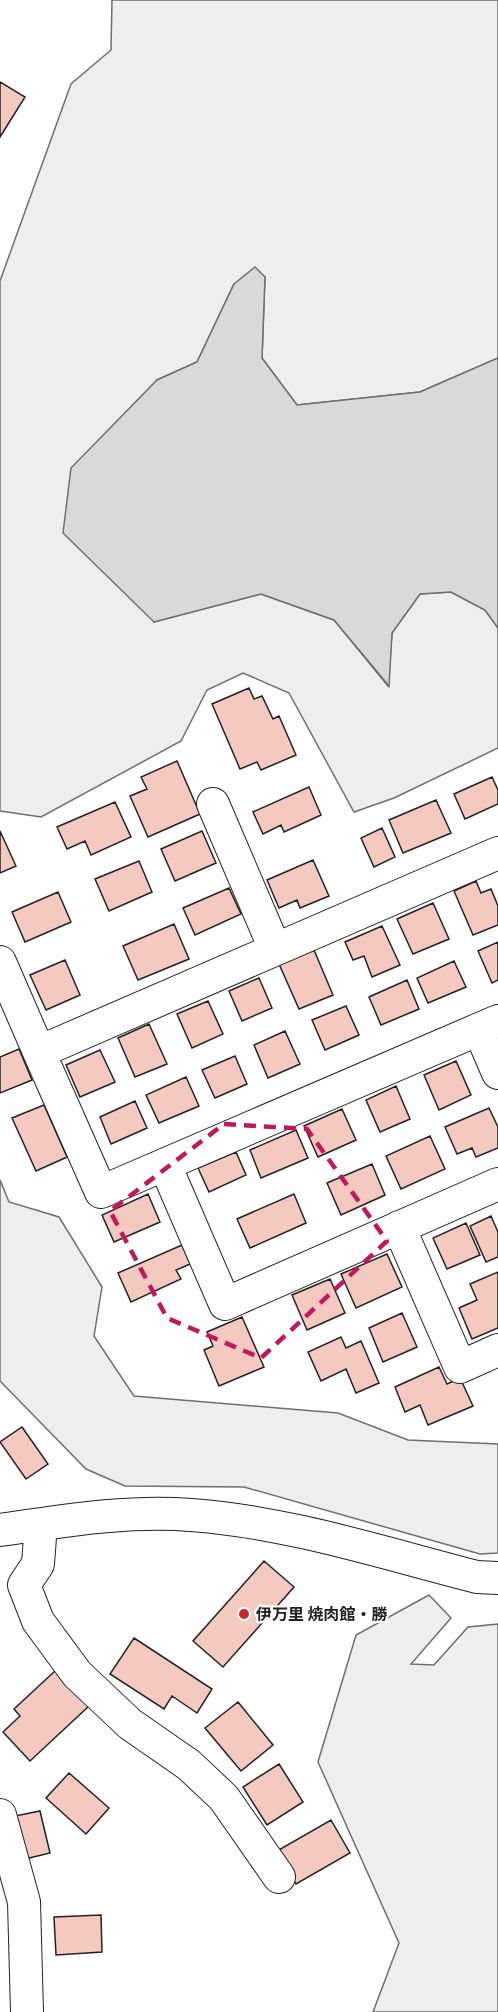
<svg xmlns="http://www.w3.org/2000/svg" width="498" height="2012" viewBox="0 0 498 2012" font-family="Cabin,'Noto Sans JP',sans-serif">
	<rect width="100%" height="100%" fill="#fff"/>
	<path fill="#eee" stroke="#6f6f6f" stroke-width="1.5" d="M 112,0 L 498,0 L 498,358 L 420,392 L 297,405 L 262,358 L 265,277 L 234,284 L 197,362 L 157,380 L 154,622 L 261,594 L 334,620 L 388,686 L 392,633 L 420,594 L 451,592 L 485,610 L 498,628 L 498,748 L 394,798 L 354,812 L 289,693 L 243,673 L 207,690 L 181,741 L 41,817 L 0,811 L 0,281 L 71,84 L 111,50 Z
		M 0,1180 L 9,1202 L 59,1217 L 102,1287 L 94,1336 L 134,1396 L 338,1413 L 408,1440 L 498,1444 L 498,1553 L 480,1554 L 244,1487 L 125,1486 L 86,1469 L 0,1381 Z
		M 429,1595 L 451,1618 L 411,1664 L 434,1665 L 468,1627 L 498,1624 L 498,2012 L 373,2012 L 399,1943 L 318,1762 L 356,1635 Z"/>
	<path fill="#d9d9d9" stroke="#6f6f6f" stroke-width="1.5" d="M 255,267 L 265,277 L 262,358 L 297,405 L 420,392 L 498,358 L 498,628 L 485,610 L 451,592 L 420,594 L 392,633 L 389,686 L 334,620 L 261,594 L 154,622 L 63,533 L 71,468 L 157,380 L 197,362 L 234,284 Z"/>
	<path fill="#f3c9c0" stroke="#222" stroke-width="1.5" d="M 0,82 L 25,97 L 0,137 Z
		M 249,688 L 254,699 L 262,696 L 273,719 L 279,716 L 296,755 L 261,770 L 257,762 L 240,769 L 212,704 Z
		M 177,761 L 200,814 L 148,837 L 130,796 L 147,789 L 141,777 Z
		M 492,777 L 498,790 L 498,804 L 465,819 L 454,794 Z
		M 309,787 L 321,815 L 284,832 L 281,825 L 263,834 L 253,812 Z
		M 436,800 L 451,833 L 403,853 L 389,820 Z
		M 115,802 L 131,837 L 91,855 L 85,841 L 67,849 L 57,827 Z
		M 382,828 L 395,857 L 374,867 L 361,838 Z
		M 0,831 L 16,866 L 0,873 Z
		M 202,831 L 216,863 L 175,881 L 161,849 Z
		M 313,860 L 329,896 L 300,908 L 297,900 L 279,908 L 267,880 Z
		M 139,861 L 152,892 L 109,911 L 95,879 Z
		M 476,881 L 481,893 L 491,889 L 498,906 L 498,925 L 473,935 L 454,891 Z
		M 229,888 L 241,914 L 195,935 L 183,908 Z
		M 58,892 L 71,922 L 25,942 L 12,912 Z
		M 433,903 L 449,939 L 413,954 L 397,919 Z
		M 174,924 L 189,959 L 138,980 L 123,946 Z
		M 382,926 L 400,965 L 372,977 L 364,956 L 353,960 L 345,942 Z
		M 498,942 L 498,980 L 492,983 L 478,951 Z
		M 314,950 L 333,995 L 299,1009 L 279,964 Z
		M 65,960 L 80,995 L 46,1010 L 30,975 Z
		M 454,961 L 466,987 L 428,1003 L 417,978 Z
		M 259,978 L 272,1008 L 242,1021 L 229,991 Z
		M 407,980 L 419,1009 L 381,1025 L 369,997 Z
		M 208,1001 L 223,1034 L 192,1048 L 177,1014 Z
		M 346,1006 L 359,1035 L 325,1050 L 312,1020 Z
		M 149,1024 L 167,1064 L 135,1077 L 118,1038 Z
		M 285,1031 L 300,1064 L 268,1078 L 254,1045 Z
		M 19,1049 L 32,1080 L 0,1093 L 0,1057 Z
		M 100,1050 L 115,1082 L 80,1097 L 66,1065 Z
		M 235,1056 L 247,1084 L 215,1098 L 202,1070 Z
		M 456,1061 L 471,1095 L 439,1110 L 424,1075 Z
		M 186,1077 L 199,1106 L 159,1123 L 146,1095 Z
		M 396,1086 L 410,1119 L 380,1132 L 366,1100 Z
		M 135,1101 L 147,1128 L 111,1144 L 100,1117 Z
		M 44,1105 L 67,1157 L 36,1171 L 12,1118 Z
		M 489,1108 L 498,1127 L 498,1148 L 476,1157 L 472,1148 L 457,1154 L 445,1127 Z
		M 342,1109 L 356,1140 L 318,1157 L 304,1126 Z
		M 296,1130 L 308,1158 L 261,1178 L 250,1150 Z
		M 430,1136 L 445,1169 L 401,1189 L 386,1156 Z
		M 236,1152 L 246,1175 L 209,1192 L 198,1168 Z
		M 372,1164 L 385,1195 L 341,1215 L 327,1183 Z
		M 148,1194 L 160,1222 L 114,1242 L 102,1215 Z
		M 294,1194 L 306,1223 L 250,1248 L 237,1219 Z
		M 491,1216 L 498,1232 L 498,1257 L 486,1262 L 470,1226 Z
		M 466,1223 L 480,1255 L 447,1269 L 433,1238 Z
		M 182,1245 L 190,1264 L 176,1270 L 181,1279 L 131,1302 L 118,1273 Z
		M 387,1254 L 402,1287 L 356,1308 L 341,1274 Z
		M 498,1272 L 498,1328 L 472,1339 L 459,1308 L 477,1300 L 470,1284 Z
		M 330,1279 L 345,1313 L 307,1330 L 292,1295 Z
		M 402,1313 L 417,1347 L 383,1362 L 369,1328 Z
		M 242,1317 L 264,1367 L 219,1386 L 204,1350 L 213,1346 L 207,1332 Z
		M 341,1337 L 346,1348 L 361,1341 L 379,1383 L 356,1393 L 346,1369 L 321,1381 L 308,1352 Z
		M 439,1367 L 447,1384 L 460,1378 L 473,1406 L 428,1425 L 420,1405 L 405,1412 L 395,1387 Z
		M 22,1427 L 48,1464 L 26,1479 L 0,1442 Z
		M 264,1561 L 294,1587 L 223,1667 L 193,1641 Z
		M 134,1638 L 212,1689 L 197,1713 L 172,1696 L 164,1709 L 110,1674 Z
		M 56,1670 L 89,1706 L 30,1761 L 3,1732 L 20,1716 L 14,1709 Z
		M 238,1702 L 273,1745 L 241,1771 L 205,1728 Z
		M 279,1764 L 303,1802 L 267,1825 L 243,1787 Z
		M 69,1773 L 109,1808 L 86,1834 L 46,1798 Z
		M 40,1811 L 50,1853 L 25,1859 L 15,1816 Z
		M 331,1820 L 350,1853 L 296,1884 L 277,1851 Z
		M 101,1915 L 102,1952 L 56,1955 L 54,1917 Z"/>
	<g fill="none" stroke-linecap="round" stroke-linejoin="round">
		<defs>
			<path id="minor" d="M 213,804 L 275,949
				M 498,853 L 39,1052 L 101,1192 L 498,1021
				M 0,962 L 39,1052
				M 479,1029 L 498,1073
				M 165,1165 L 225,1304 L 498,1184
				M 399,1227 L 460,1367 L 498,1350
				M 41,1524 L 38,1564 L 24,1585 L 38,1621 L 77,1674 L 130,1724 L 189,1765 L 224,1798 L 279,1877
				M 0,1530 C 63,1521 127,1510 191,1515 C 288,1522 383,1553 477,1577 L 498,1578
				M 0,1815 L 24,1902 L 27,2012"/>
		</defs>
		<use href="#minor" stroke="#222" stroke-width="34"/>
		<use href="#minor" stroke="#fff" stroke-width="32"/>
	</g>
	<path fill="none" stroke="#c2185b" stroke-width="4.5" stroke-dasharray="12 8" stroke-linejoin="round" d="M 224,1124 L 307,1129 L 387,1241 L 261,1358 L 167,1318 L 110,1211 Z"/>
	<circle fill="#c62828" stroke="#fff" stroke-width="2" cx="244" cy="1614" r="6"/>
	<g text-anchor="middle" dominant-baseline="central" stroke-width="4.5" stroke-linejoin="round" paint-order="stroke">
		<g font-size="16" font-weight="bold" fill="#222" stroke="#fff" text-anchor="start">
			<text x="256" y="1614">伊万里 焼肉館・勝</text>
		</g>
	</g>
</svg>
